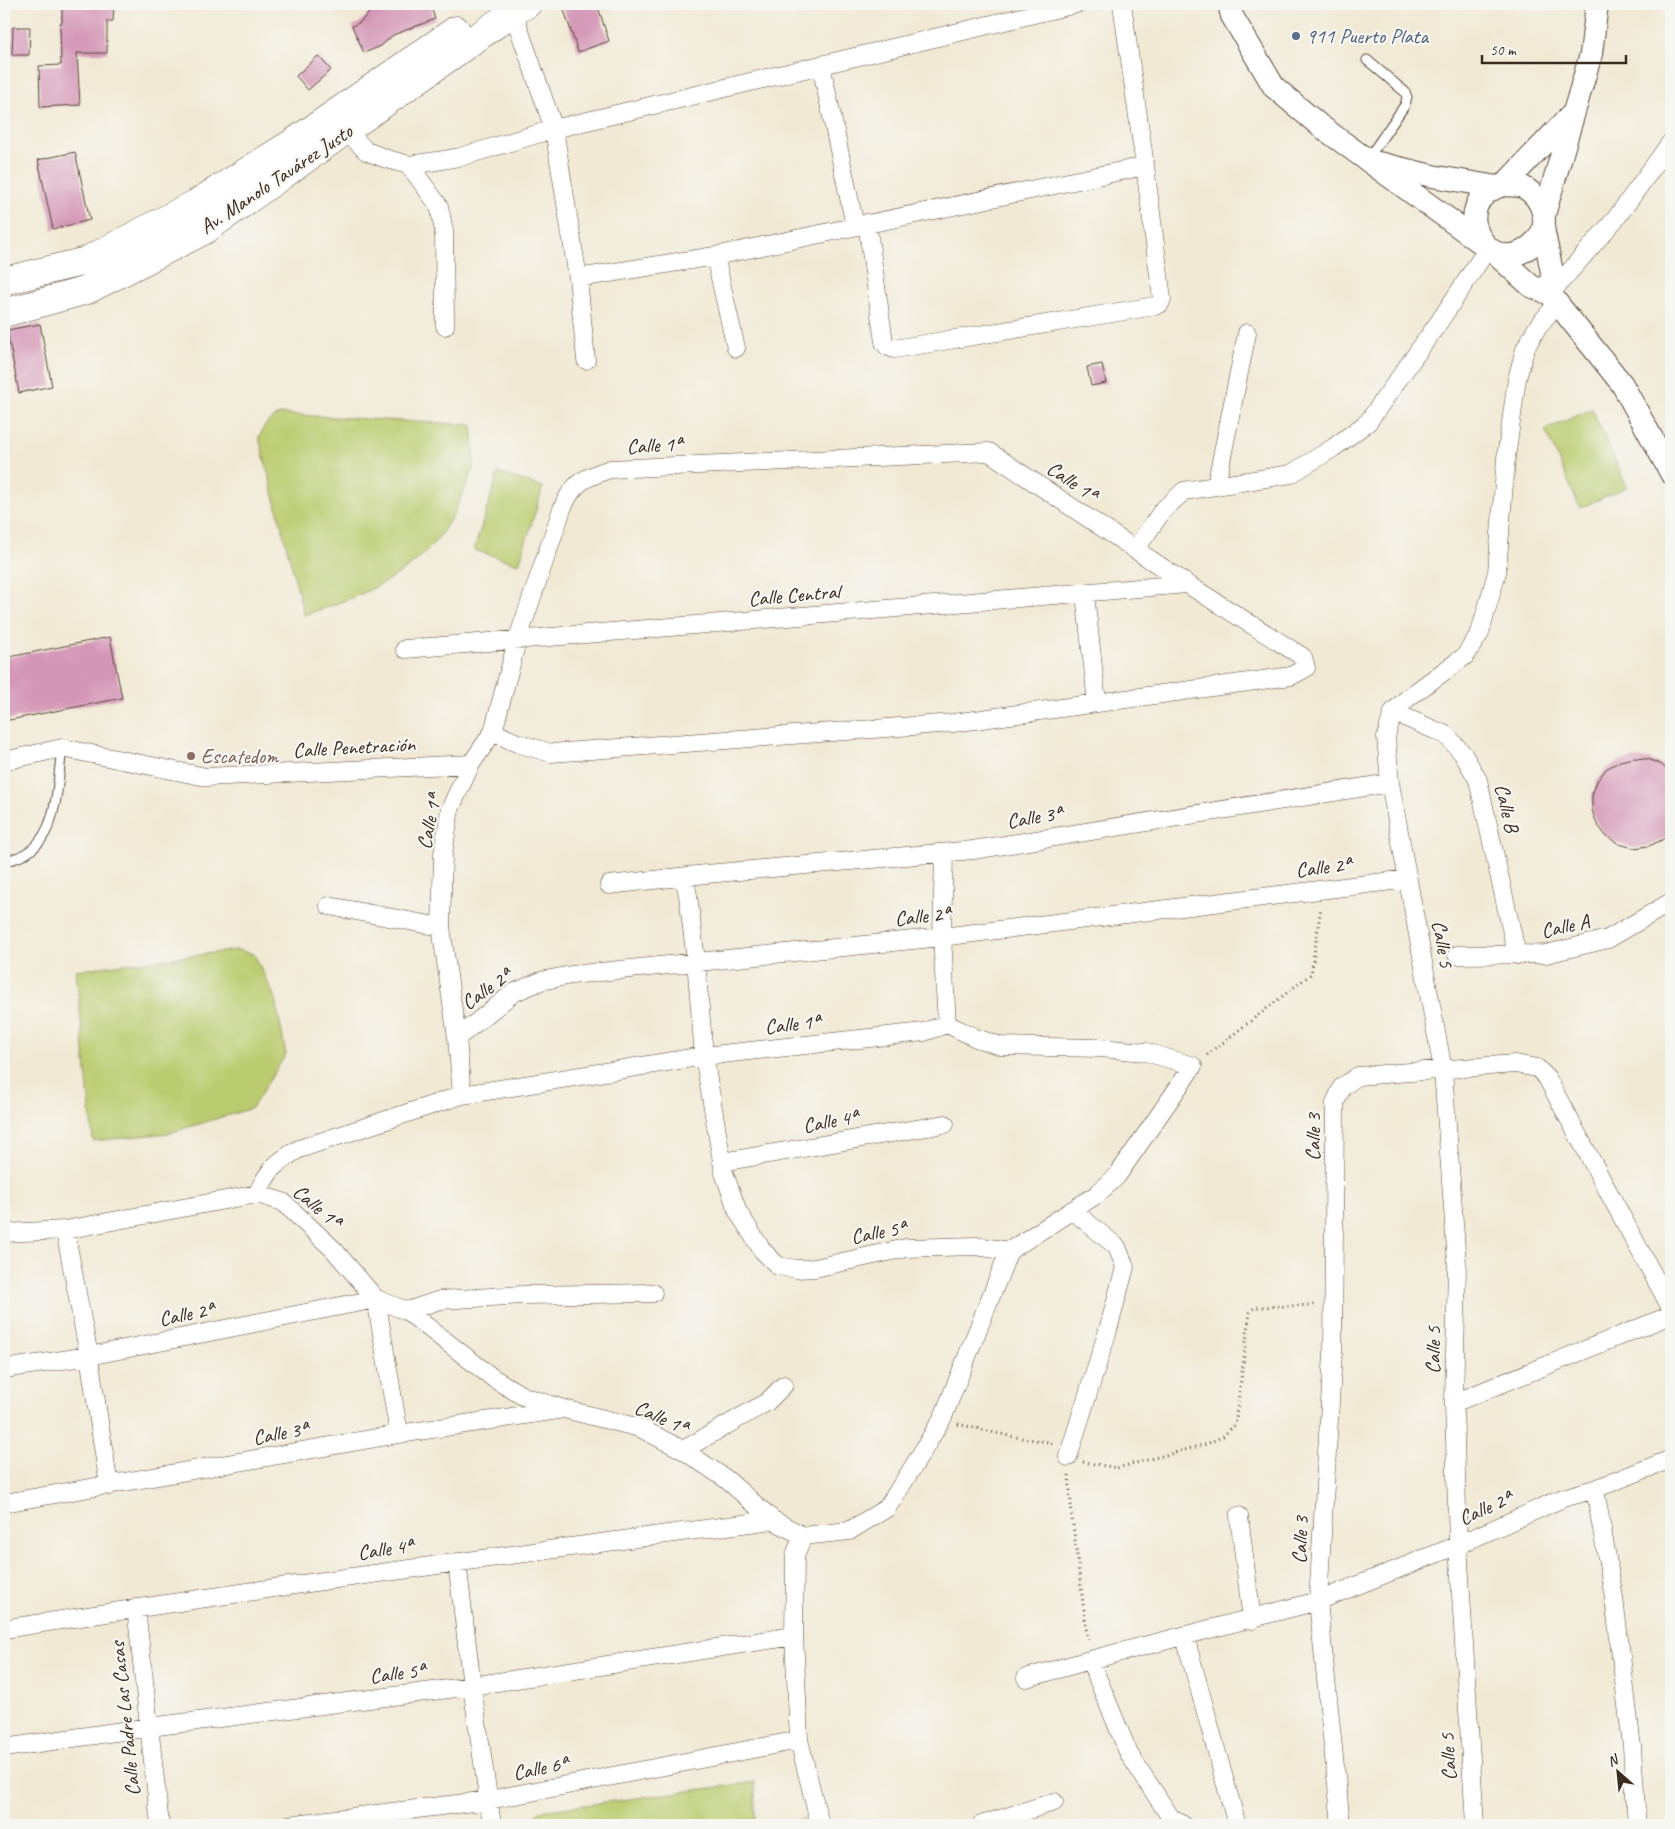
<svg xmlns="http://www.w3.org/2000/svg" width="1675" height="1829" viewBox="0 0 1675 1829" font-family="Caveat,sans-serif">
	<rect width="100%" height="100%" fill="#f6f6f2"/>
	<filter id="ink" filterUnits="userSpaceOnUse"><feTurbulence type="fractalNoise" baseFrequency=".02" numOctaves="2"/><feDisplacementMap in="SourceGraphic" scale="10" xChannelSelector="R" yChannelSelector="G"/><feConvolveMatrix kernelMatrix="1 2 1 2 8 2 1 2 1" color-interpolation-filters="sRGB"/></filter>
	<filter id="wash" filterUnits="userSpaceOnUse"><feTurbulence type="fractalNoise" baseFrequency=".0096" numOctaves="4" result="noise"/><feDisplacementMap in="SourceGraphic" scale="20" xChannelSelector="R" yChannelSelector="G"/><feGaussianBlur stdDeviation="1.12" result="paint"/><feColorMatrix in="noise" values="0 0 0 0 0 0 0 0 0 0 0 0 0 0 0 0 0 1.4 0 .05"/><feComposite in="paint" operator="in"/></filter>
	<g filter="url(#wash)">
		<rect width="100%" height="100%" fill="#f1e9d4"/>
		<path fill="#bbcc6f" stroke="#7b7b46" d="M 1592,409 L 1627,487 L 1580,508 L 1545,430 Z
			M 281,414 L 472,425 C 473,437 475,451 474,463 C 473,473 466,486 462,495 C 433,569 373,592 304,615 L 259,437 C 264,425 269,419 281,414 Z
			M 498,473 L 543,487 L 519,564 L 474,550 Z
			M 237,950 L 254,954 L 275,998 L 286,1054 L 252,1108 L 169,1133 L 93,1141 L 76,970 Z
			M 755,1782 L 755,1825 L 526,1825 L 540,1811 Z
			M 803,1819 L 805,1825 L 773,1825 Z"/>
		<g id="blocks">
			<path fill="#d496b6" d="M 62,4 L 114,4 L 113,21 L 107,21 L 107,53 L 77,53 L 80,105 L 40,107 L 39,66 L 61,65 L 60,23 L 62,23 Z
				M 378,4 L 430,4 L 435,19 L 393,35 L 381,46 L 364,53 L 352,26 L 359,23 Z
				M 562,4 L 597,4 L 609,41 L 578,52 Z
				M 13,27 L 30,27 L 29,55 L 12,55 Z
				M 318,56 L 331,70 L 308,90 L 296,76 Z
				M 75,152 L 90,220 L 53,229 L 38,160 Z
				M 40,324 L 52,386 L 19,393 L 7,330 Z
				M 1102,364 L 1106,383 L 1091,386 L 1087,367 Z
				M 110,637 L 122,698 L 4,721 L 4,658 Z
				M 1634,758 L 1648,759 L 1662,765 L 1671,774 L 1671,831 L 1662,840 L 1649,846 L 1634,848 L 1619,844 L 1606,836 L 1597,824 L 1592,810 L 1592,795 L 1597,781 L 1606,769 L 1620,761 Z"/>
		</g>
	</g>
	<g filter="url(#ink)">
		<use href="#blocks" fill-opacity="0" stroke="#564739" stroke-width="1"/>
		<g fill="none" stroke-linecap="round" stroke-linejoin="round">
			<defs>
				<path id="service" d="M 1367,60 L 1405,92 L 1407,97 L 1405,105 L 1367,160
					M 4,861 C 59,853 56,792 62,748"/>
				<path id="minor" d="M 513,12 L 554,129 L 578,278 L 586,360
					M 821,65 L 855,226
					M 347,131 L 366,151 L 387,159 L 409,165 L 437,161 L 460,157 L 554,129 L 1076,4
					M 409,165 L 439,206 L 444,231 L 445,326
					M 867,223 L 884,342 L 887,346 L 894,349 L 1155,306 L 1160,304 L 1162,299 L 1145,166 L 1122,4
					M 715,256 L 736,348
					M 578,278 L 715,256 L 1145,166
					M 1550,294 L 1617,217 L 1671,142
					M 1216,486 L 1247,333
					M 1135,550 L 1163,510 L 1184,491 L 1291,474 L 1333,448 L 1368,422 L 1439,322 L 1488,248
					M 1085,594 L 1097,703
					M 405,649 L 1187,584
					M 1393,712 L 1446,735 L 1463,754 L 1478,780 L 1517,955
					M 4,761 L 62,748 L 206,777 L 471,764
					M 944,854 L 942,937 L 947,1024
					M 684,877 L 688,895 L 696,961 L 704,1056 L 724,1173 L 738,1212 L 762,1250 L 778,1266 L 796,1269 L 815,1268 L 906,1248 L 976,1246 L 1009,1251
					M 609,885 L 706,874 L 973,850 L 1390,783
					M 329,906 L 441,927
					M 1457,955 L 1546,954 L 1608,939 L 1671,902
					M 457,1038 L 513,993 L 541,981 L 571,975 L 942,937 L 1408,879
					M 462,1095 L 457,1038 L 441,927 L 443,854 L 450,809 L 471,764 L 493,732 L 517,641 L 562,509 C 573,483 583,478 610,469 L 989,452 L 1187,584 L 1303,657 L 1306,668 L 1291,676 L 953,723 L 551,753 L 517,743 L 493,732
					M 722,1162 L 945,1124
					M 257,1194 C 269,1169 275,1163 299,1149 L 462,1095 L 704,1056 L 924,1032 L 947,1024
					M 65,1230 L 89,1356 L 109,1486
					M 4,1233 L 65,1230 L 257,1194 L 283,1202 L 334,1250 L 376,1299 L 407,1311 L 493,1378 L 523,1396 L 564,1409 L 640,1428 L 683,1450 L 726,1479 L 773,1520 L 803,1536
					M 407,1311 L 440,1300 L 524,1295 L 653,1293
					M 4,1369 L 89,1356 L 376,1299 L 399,1434
					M 1454,1403 L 1671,1315
					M 683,1450 L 767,1402 L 784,1385
					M 1068,1457 L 1108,1330 L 1125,1267 L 1117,1247 L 1072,1210
					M 1595,1489 L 1614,1598 L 1632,1747 L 1637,1825
					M 4,1503 L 399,1434 L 558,1410
					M 1239,1516 L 1252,1620
					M 803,1536 L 849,1531 L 887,1508 L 918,1459 L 943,1417 L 1009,1251 L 1096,1195 L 1117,1176 L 1193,1066 L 1146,1052 L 1100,1048 L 1001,1046 L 976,1038 L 947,1024
					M 803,1536 L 795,1555 L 794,1636 L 799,1740 L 820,1825
					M 457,1562 L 472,1686 L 492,1825
					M 136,1608 L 160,1825
					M 4,1629 C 260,1588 516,1554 773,1520
					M 1185,1637 L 1237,1825
					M 1026,1678 L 1090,1660
					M 4,1748 L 150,1727 L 472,1686 L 794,1636
					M 288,1825 L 489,1800 L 799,1740
					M 981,1825 L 1054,1802
					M 1183,1825 L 1171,1818 L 1129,1754 L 1090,1660 L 1318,1601 L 1458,1545 L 1563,1498 L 1595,1489 L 1671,1459
					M 1341,1825 L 1318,1601 L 1333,1353 L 1335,1103 L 1342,1087 L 1358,1076 L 1515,1064 L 1537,1068 L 1547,1078 L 1671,1308
					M 1475,1825 L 1458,1545 L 1454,1403 L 1457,1264 L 1443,1070 L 1390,783 L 1386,737 L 1393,712 L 1409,697 L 1465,656 L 1480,633 L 1497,572 L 1506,458 L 1517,379 L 1525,349 L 1538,326 L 1557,304"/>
				<path id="tertiary" d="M 1229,4 L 1232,16 L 1274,87 L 1319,125 L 1484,245
					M 1378,163 L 1432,176 L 1497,187
					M 1504,185 C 1510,186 1518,185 1523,187 C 1543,197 1552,226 1535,242 C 1490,288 1442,200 1504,185 L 1572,114
					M 1544,215 L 1591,54 L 1597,4
					M 1543,228 L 1552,272 L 1550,294
					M 1491,250 L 1531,286 L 1550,294 L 1622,384 L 1671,473"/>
				<path id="primary" d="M 4,281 L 86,261 L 195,204 L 294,142 L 456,30
					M 4,313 L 87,290 L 205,230 L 513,12 L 527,4"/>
			</defs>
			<use href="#service" stroke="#564739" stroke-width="11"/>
			<use href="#minor" stroke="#564739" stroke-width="19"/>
			<use href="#tertiary" stroke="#564739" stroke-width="24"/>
			<use href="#primary" stroke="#564739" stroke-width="29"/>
			<path stroke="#564739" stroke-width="3" stroke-dasharray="1 4" stroke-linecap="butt" d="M 1207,1055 L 1311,974 L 1321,907
				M 958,1424 L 1009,1436 L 1055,1443
				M 1083,1462 L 1117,1468 L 1207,1444 L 1223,1436 L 1235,1425 L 1250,1312 L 1254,1308 L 1259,1307 L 1316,1305
				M 1069,1475 L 1072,1517 L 1088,1642"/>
			<use href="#service" stroke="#fff" stroke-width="9"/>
			<use href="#minor" stroke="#fff" stroke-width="18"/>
			<use href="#tertiary" stroke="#fff" stroke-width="22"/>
			<use href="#primary" stroke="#fff" stroke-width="28"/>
		</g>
	</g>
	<circle fill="#5c6f8a" stroke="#f6f6f2" stroke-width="2" cx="1296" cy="36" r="5"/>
	<circle fill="#8d6e63" stroke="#f6f6f2" stroke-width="2" cx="191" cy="756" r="5"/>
	<g text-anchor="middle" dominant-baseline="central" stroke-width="4.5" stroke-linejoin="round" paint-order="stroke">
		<g font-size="21" fill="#4e5e75" stroke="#f6f6f2" text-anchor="start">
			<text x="1306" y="36">911 Puerto Plata</text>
		</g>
		<g font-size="21" fill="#3b2a1e" stroke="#f6f6f2">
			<text transform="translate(276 179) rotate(-34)">Av. Manolo Tavárez Justo</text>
			<text transform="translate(654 445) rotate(-3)">Calle 1ª</text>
			<text transform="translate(1072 481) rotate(34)">Calle 1ª</text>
			<text transform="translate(794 595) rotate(-5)">Calle Central</text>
			<text transform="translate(354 747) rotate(-3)">Calle Penetración</text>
			<text transform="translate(1507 808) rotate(77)">Calle B</text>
			<text transform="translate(1034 817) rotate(-9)">Calle 3ª</text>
			<text transform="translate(429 822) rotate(-78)">Calle 1ª</text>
			<text transform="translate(1323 867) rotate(-7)">Calle 2ª</text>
			<text transform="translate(922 916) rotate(-6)">Calle 2ª</text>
			<text transform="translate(1565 926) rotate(-12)">Calle A</text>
			<text transform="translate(1443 944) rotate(80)">Calle 5</text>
			<text transform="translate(486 989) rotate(-35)">Calle 2ª</text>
			<text transform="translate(792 1024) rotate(-6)">Calle 1ª</text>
			<text transform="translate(830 1121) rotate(-10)">Calle 4ª</text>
			<text transform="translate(1313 1137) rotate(-89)">Calle 3</text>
			<text transform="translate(317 1206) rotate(40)">Calle 1ª</text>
			<text transform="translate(878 1232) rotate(-10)">Calle 5ª</text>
			<text transform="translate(186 1314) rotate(-11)">Calle 2ª</text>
			<text transform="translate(1433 1350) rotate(-89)">Calle 5</text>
			<text transform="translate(661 1417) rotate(24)">Calle 1ª</text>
			<text transform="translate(280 1433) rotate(-10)">Calle 3ª</text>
			<text transform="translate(1485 1508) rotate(-24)">Calle 2ª</text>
			<text transform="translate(1300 1540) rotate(-87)">Calle 3</text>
			<text transform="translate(385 1549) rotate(-8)">Calle 4ª</text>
			<text transform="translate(397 1673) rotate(-7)">Calle 5ª</text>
			<text transform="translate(125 1719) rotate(-96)">Calle Padre Las Casas</text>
			<text transform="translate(1448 1757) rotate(-93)">Calle 5</text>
			<text transform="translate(540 1768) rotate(-11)">Calle 6ª</text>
		</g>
		<g font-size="21" fill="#785e54" stroke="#f6f6f2" text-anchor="start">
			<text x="201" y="756">Escatedom</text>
		</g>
	</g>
	<rect width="1675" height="1829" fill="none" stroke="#f6f6f2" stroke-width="20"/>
	<g transform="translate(1618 1772) rotate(333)" stroke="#f6f6f2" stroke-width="4" paint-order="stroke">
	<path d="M0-4L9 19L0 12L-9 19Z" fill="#3b2a1e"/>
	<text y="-8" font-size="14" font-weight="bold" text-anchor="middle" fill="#3b2a1e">N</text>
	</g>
	<path d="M1482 55v8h144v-8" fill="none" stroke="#3b2a1e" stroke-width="2.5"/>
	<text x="1490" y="55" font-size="15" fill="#3b2a1e" stroke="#f6f6f2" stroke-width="4" paint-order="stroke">50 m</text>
</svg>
